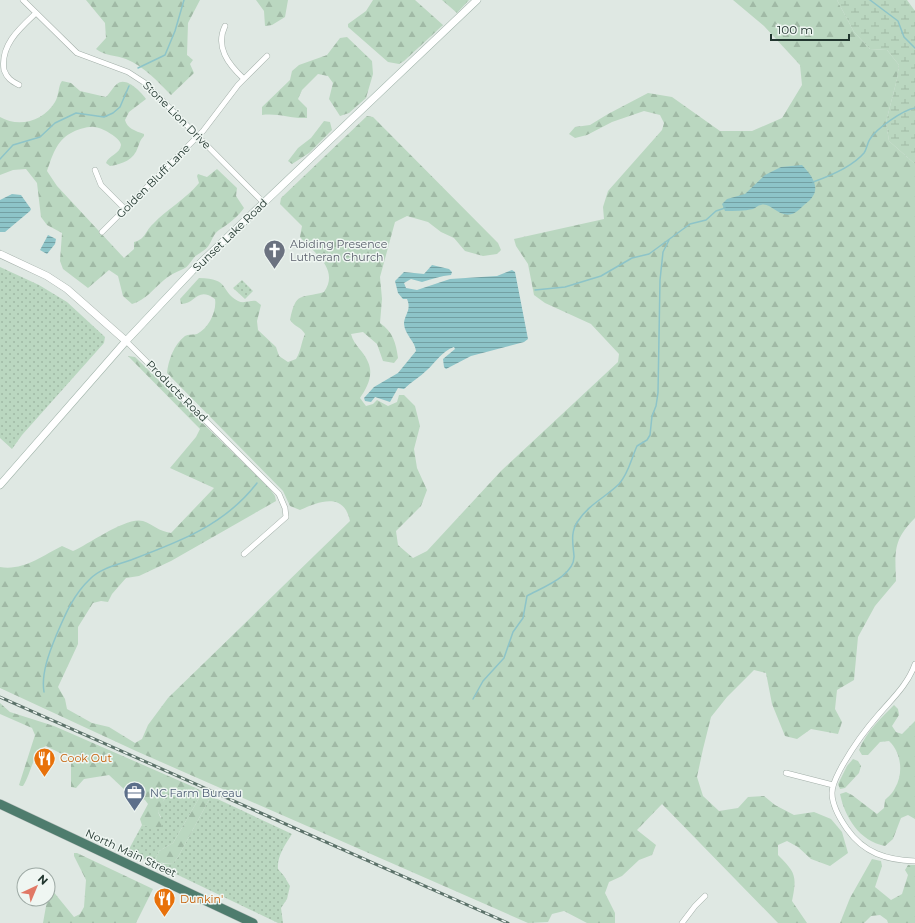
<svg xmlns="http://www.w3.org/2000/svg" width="915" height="923" viewBox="0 0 915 923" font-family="Montserrat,sans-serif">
	<defs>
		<pattern id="grass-dots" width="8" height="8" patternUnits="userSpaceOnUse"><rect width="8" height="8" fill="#bad7c0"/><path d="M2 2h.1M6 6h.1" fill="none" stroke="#a0b9a5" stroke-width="1.8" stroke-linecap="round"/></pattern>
		<pattern id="forest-firs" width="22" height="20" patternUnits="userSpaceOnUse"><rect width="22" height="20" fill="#bad7c0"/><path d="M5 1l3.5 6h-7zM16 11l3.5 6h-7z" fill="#a0b9a5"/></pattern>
		<pattern id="wetland-marsh" width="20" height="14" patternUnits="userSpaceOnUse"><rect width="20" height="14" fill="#bad7c0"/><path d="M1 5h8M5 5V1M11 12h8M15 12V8" fill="none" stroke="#a0b9a5"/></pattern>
		<pattern id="water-rules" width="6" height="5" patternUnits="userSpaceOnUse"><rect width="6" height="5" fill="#8dc4c8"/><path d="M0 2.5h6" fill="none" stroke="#73a0a3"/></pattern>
	</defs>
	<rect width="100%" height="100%" fill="#dfe8e3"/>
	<path fill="url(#grass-dots)" d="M 0,267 L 39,285 L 67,302 L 105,337 L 104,343 L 22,435 L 12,449 L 0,438 Z
		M 242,280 L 253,291 L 245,299 L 233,288 Z
		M 196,788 L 205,793 L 202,793 L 173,843 L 159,851 L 156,858 L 163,864 L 173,863 L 178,857 L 211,796 L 292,834 C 285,845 277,856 278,869 L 284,876 L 290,886 L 287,899 L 281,908 L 283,923 L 278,923 L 128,851 L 142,825 L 153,827 L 161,817 L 158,812 C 164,794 174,789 193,790 Z"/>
	<path fill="url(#forest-firs)" d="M 86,0 L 200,0 L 188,23 L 187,55 L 193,60 L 190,64 L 194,73 L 171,95 C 157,81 145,67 126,59 C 116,55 105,56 96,49 L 106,38 L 105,23 Z
		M 256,0 L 288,0 L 285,17 L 272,25 L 265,26 L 264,11 Z
		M 373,0 L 415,0 L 443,25 L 404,61 L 399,64 L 388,62 L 348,27 L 348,24 L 366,11 Z
		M 442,0 L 469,0 L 457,13 Z
		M 733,0 L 837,0 L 854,32 L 870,49 L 887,50 L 899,65 L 897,79 L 886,122 L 889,141 L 915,164 L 915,518 C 893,540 895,551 896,581 L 875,606 L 858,637 L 854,680 L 837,690 L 835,709 L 842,722 L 838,734 L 811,729 L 797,739 L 785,736 L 772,704 L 766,673 L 754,670 L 727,697 L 711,717 L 703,749 L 697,777 L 703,796 L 719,811 L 738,808 L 748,797 L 764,796 L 775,805 L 794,815 L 814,812 L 831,819 L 842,832 L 848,853 L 830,866 L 811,859 L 798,847 L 787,841 L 778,845 L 778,855 C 796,873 797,876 792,901 L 807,923 L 778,923 L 662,804 L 637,830 L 656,845 L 652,855 L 639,860 L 622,876 L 609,882 L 605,893 L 615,913 L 615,923 L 587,923 L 564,911 L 552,914 L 548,922 L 528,923 L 136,751 L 0,688 L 0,567 C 23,571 42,556 62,546 L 73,551 C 89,544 127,516 143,521 C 154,525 158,531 171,533 L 214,488 L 170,468 L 196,437 L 200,429 L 128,356 L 135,357 L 270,489 L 275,496 L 276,501 L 171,561 L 139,576 L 126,578 L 112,594 L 108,602 L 101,601 L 93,603 L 78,627 L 78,644 L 58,687 L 65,699 L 67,709 L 92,723 L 109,727 L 135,743 L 142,739 L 148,725 L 168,698 L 350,521 C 344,492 320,501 300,510 L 290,506 L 283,491 L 167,373 C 168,361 174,344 185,336 C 188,334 194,335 197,334 C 209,328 217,311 215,299 C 197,286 196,304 181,304 L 180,299 L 199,278 C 231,279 219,290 238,301 C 244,304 250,300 256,301 L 261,305 L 257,321 L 258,330 L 276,347 L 279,356 L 288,362 L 296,359 C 301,351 301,343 305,334 C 301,327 295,327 290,320 C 296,291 300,299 324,292 C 340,269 314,253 300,237 L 302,226 L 280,204 L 281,198 L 367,116 L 373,117 L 498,243 L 501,250 L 497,254 L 483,256 L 465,251 L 454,238 L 441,232 L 428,222 L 407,216 L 395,222 L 380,277 L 382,299 L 380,323 C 393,332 396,343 398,358 L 394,363 L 383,361 L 377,344 L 363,332 L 351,334 C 354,346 364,351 368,362 C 374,375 367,388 360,398 L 366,406 L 373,404 L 377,400 L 388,406 L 397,402 L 399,395 L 404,395 L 415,406 L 420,426 L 414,449 L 417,468 L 427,490 L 421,506 L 396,531 L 398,545 L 413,558 L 427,551 L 501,471 L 618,362 L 619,354 L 591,324 L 545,303 L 534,295 L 528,264 L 516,246 L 514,239 L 604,219 L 603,207 L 608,191 L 662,130 L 664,123 L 660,115 L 644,111 L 612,122 L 587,135 L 575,138 L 569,134 L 575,127 L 590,125 L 608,114 L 648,93 L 672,97 L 720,131 L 752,131 L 782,118 L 802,85 L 800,65 L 764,26 Z
		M 347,37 L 372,61 L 373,74 L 366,98 L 349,113 L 340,116 L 329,99 L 333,83 L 328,76 L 318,74 L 302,90 L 298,99 L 307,108 L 307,118 C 291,119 279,113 262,115 L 262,107 L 290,80 L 292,71 L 299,65 L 327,55 L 340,38 Z
		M 62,81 L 71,83 L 80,91 L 106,97 C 110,93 113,87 117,84 C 126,76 141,92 146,99 L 129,112 L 125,120 C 127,128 135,131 144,134 L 144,136 C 140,140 140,142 138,147 C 134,160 122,164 110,166 L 106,163 C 108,156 120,154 121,145 C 121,138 101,127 94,127 C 89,126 76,130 71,133 C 56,141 52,157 47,171 L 57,186 L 124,258 L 134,249 L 134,242 C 146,239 145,231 153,224 C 167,209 186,199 199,183 L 197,176 L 198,174 L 207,177 L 217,169 L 237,188 L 236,196 L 244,208 C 238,217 227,225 219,230 C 213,234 212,241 209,245 C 206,250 201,252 197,255 C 193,257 190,265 185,268 C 177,272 171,274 164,280 C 153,289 146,300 132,304 L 123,296 L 118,276 L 109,270 L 88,288 L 63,269 L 60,261 L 62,233 L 47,225 L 41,217 L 37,183 L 26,169 L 13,170 L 0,175 L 0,117 C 19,128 44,121 55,102 C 59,96 58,86 62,81 Z
		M 324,121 L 330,122 L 332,130 L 309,153 L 292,164 L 288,161 L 298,148 L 311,138 Z
		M 0,703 L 10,712 L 54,726 L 196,788 L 193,790 L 185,790 L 166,796 L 158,812 L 163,823 L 161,828 L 157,829 L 142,825 L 140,819 L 148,804 L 145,800 L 126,791 L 109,775 L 84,779 L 76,788 L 71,787 L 71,761 L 66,756 L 46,746 C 33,752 31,774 23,786 L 21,786 L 19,785 L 35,735 L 32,728 L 0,714 Z
		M 894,705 L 898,709 L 899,715 L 892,726 L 896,732 L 902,734 L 915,721 L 915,819 L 908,815 L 901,818 L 893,839 L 885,846 C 859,841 845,817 840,794 L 846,792 L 852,795 L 877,814 L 884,808 L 885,800 C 888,797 893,793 895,788 C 904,773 901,752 889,741 L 880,742 L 868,755 L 862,755 L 859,750 C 866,732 881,718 894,705 Z
		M 853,759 L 858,761 L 861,766 L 859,773 L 845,788 L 840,789 L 838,784 L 847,766 Z
		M 202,793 L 209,794 L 211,796 L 178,857 L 173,863 C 166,863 161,865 156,858 L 159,851 L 173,843 Z
		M 74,853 L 77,853 L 153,889 L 136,923 L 43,923 L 48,895 L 52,890 L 74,917 L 80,914 L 84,907 L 86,880 L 74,856 Z
		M 872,859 L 881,861 L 882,866 L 875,887 L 891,900 L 902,894 L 908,875 L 905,870 L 908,865 L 915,865 L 915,923 L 888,923 L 887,920 L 880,915 L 871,916 L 864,923 L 840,923 L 850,898 Z"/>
	<path fill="url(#wetland-marsh)" d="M 837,0 L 907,0 L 915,11 L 915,164 L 889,141 L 886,122 L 897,79 L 899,65 L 887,50 L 870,49 L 854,32 Z"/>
	<path fill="url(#water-rules)" d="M 802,165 C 815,179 823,192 804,205 C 801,208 796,213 792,214 C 778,218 771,202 761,205 C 758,205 756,208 753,209 C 744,211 734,211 725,211 L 722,204 L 727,199 L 745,194 L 765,175 L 781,167 Z
		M 12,194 L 21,195 L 31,209 L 30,211 L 5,232 L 0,232 L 0,200 Z
		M 48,235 L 56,239 L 55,244 L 47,254 L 40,250 Z
		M 432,265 L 449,269 L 452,272 L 451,275 C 441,276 432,279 422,282 L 411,279 L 404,283 L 406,288 L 417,290 L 450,279 L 497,276 L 512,270 L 515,272 L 528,339 L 524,342 L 471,356 L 446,369 L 444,367 L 443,359 L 455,349 L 454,347 C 442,351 436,362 427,370 C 420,377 411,382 404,389 L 398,388 L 390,402 L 375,397 L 371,402 L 365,401 L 364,398 L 374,387 L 398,373 L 416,351 C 415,341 405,335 404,324 C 404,315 412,310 407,299 L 403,299 L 398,293 L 395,281 L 404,272 L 424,274 Z"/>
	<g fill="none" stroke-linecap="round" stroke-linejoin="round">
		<path stroke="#8dc4c8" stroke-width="1.5" d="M 870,0 L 898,21 L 904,37 L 915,48
			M 138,68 L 165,55 L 175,31 L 184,0
			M 0,159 L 13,145 L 40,137 L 55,123 L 76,113 L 104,117 L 113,113 L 120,107 L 129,86
			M 813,182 C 830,176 852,167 864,153 C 867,149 867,143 870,139 C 877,128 903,110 915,108
			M 535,290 L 565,287 L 601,276 L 632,258 L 649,254 L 690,224 L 706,220 L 716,211 L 725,208
			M 44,692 C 41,674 49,653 56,636 C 65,615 73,595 90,579 C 101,568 117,565 131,560 C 179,542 225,525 257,483
			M 473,699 L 483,681 L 504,658 L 513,632 L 523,618 L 527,596 C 541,588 575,576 574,556 C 573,544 570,532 578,521 C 588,505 606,497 619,484 C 629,473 631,459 637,446 L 647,440 L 650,435 L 652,416 L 656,406 L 658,393 L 660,280 L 663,252 L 669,240"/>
		<defs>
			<path id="minor" d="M 23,0 L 77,53 L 128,72 L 145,83 L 264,203
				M 225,26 C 215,47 228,64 244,79
				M 19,85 C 11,81 7,78 4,70 C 0,45 20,28 36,13
				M 95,170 L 101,185 L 125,209
				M 102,232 L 203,131 L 238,85 L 267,56
				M 126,341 L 279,494 L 285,508 L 286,517 L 244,554
				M 915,664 C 908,684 893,698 880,713 C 865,730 852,748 841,768 C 837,776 832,784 832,793 C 832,806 840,819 847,829 C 864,853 886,860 915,861
				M 786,773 L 833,785
				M 682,923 L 695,906 L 705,896"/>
			<path id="tertiary" d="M 0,254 L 47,276 L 67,289 L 126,341"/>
			<path id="secondary" d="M 0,485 L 126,341 L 192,271 L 477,0"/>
			<path id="trunk" d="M 0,804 L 253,923"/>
		</defs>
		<use href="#minor" stroke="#a3afa9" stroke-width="6"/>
		<use href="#tertiary" stroke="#a3afa9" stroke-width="8"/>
		<use href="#secondary" stroke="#a0b3aa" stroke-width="8"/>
		<use href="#trunk" stroke="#bdc3c1" stroke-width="10"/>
		<use href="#minor" stroke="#fff" stroke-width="5"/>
		<use href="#tertiary" stroke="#fff" stroke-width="7"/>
		<use href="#secondary" stroke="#fff" stroke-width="7"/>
		<use href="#trunk" stroke="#4e7c6d" stroke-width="9"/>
		<defs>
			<path id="rail" d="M 0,697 L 508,923"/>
		</defs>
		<use href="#rail" stroke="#5c726a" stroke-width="3"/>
		<use href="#rail" stroke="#eff6f2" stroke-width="1.5" stroke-dasharray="4.5" stroke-linecap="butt"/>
	</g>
	<defs>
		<symbol id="church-pin" viewBox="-11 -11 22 30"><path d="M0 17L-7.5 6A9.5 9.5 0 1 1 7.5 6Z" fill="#6b7280" stroke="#eff6f2"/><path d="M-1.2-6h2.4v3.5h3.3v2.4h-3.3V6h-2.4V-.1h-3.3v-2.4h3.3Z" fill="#fff"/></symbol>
		<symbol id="restaurant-pin" viewBox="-11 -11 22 30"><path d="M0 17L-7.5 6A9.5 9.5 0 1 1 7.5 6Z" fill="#e8710a" stroke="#eff6f2"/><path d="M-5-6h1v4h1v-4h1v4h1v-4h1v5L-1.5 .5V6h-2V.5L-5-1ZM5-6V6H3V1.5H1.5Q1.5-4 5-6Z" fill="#fff"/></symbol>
		<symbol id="office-pin" viewBox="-11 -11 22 30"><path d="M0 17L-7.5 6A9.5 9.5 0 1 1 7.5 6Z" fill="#5c6f8a" stroke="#eff6f2"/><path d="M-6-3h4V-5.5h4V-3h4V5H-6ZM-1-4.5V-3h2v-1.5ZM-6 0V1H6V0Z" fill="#fff"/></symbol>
	</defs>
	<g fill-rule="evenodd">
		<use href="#church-pin" x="262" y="238" width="25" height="34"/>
		<use href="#restaurant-pin" x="32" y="746" width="25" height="34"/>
		<use href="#office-pin" x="122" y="780" width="25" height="34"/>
		<use href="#restaurant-pin" x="152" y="886" width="25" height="34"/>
	</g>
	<g text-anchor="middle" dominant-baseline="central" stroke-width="3" stroke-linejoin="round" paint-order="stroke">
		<g font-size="11" fill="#22362f" stroke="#eff6f2">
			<text transform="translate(177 115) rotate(45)">Stone Lion Drive</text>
			<text transform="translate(153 181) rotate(-45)">Golden Bluff Lane</text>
			<text transform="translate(230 235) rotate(-44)">Sunset Lake Road</text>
			<text transform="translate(177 391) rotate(45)">Products Road</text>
			<text transform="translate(131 853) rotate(25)">North Main Street</text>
		</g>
		<g font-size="11" fill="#5b616d" stroke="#eff6f2" text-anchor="start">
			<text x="290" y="244">Abiding Presence<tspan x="290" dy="13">Lutheran Church</tspan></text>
		</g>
		<g font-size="11" fill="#c56008" stroke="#eff6f2" text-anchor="start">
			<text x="60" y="758">Cook Out</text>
			<text x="180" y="899">Dunkin'</text>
		</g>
		<g font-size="11" fill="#4e5e75" stroke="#eff6f2" text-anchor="start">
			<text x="150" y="793">NC Farm Bureau</text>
		</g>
	</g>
	<g transform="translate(36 887) rotate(44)"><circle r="19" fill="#eff6f2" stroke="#9da9a4"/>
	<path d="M0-3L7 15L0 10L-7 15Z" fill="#e17865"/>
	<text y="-6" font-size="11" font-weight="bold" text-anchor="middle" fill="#22362f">N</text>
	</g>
	<path d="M771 34v6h78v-6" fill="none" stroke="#22362f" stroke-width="2"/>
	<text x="777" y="34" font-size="12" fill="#22362f" stroke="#eff6f2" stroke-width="3" paint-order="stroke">100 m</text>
</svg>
